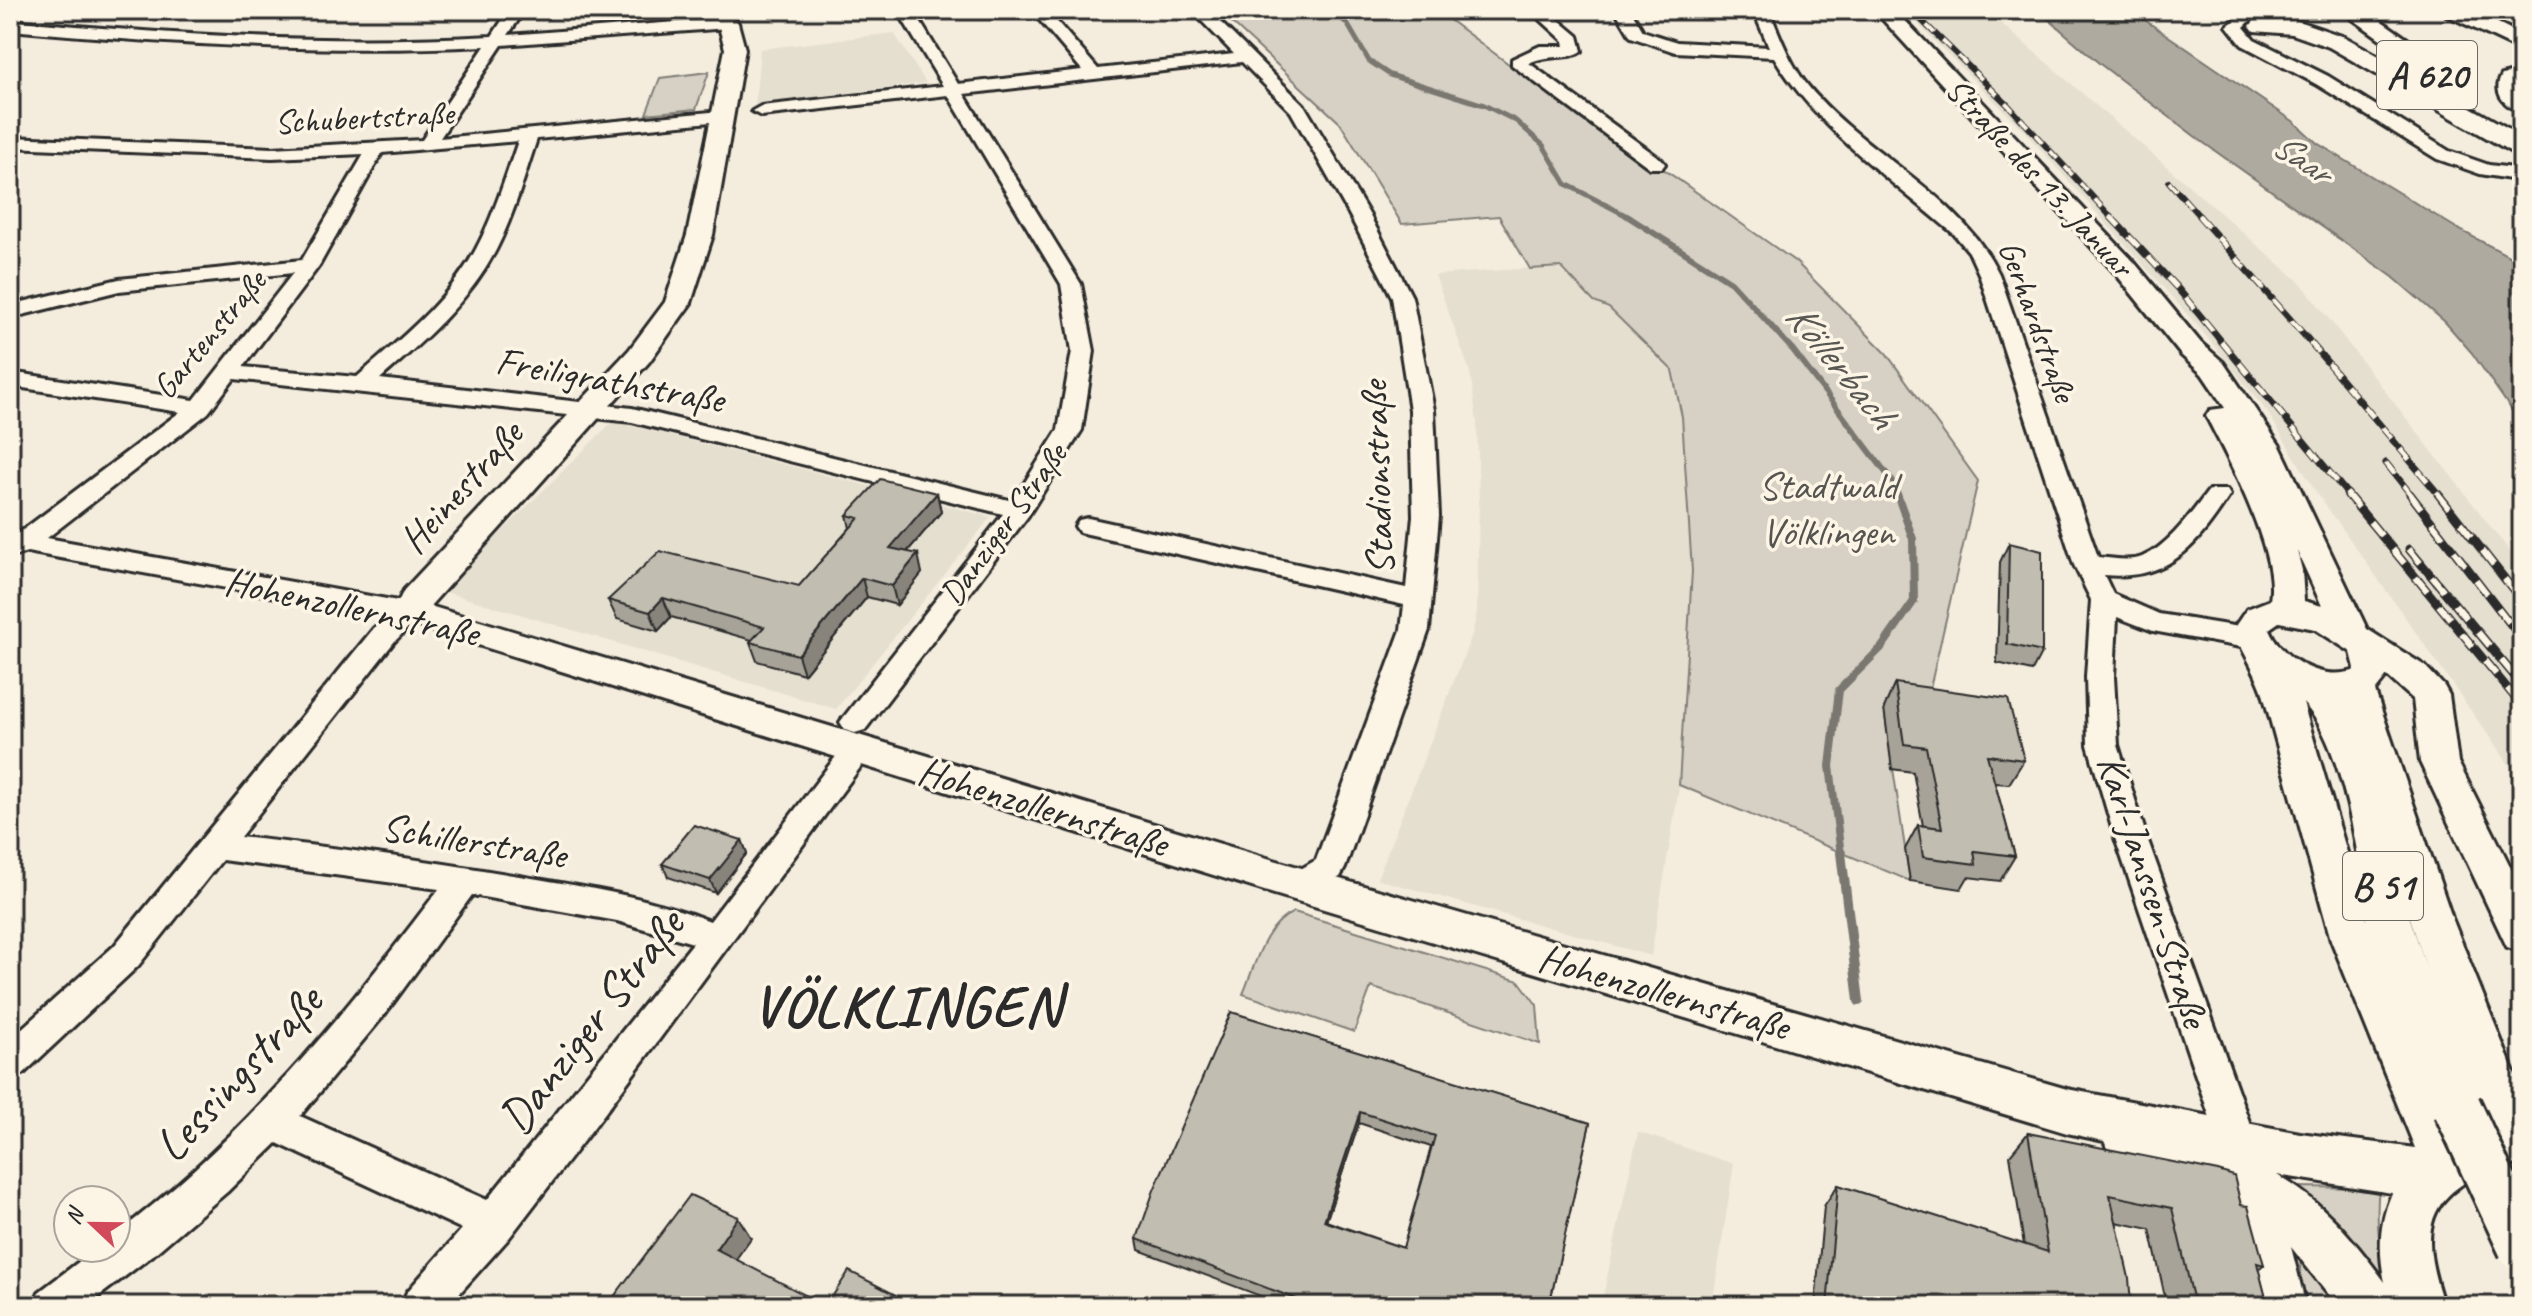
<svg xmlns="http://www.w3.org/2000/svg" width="2532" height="1316" viewBox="0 0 2532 1316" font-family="Caveat,sans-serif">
	<rect width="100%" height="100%" fill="#f4edde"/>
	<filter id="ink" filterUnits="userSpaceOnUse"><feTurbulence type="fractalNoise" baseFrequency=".0125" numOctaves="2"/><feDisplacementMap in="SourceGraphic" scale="16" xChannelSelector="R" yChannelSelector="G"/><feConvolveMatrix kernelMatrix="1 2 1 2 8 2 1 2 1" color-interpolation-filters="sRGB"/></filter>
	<g filter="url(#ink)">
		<path fill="#e5dfd0" d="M 1904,10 L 1986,10 L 2301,283 L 2522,567 L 2522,783 L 2313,487 L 2268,413 L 2202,331 L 2023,130 Z
			M 894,33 L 926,83 L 755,105 L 760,49 Z
			M 1561,266 L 1594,302 L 1609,308 L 1672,370 L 1682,417 L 1692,571 L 1681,776 L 1651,956 L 1377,879 L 1472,635 L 1477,612 L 1479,500 L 1477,423 L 1470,372 L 1435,275 Z
			M 613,421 L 991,517 L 836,709 L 442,591 Z
			M 1638,1132 L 1734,1164 L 1712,1306 L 1601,1306 Z"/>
		<path fill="#d6d1c4" stroke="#807e78" stroke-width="2" d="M 1218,10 L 1436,10 L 1634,157 L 1656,164 L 1796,262 L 1886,353 L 1978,481 L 1924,714 L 1884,709 L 1910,881 L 1679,785 L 1692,571 L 1682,417 L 1672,370 L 1609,308 L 1594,302 L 1561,267 L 1530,269 L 1499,216 L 1402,224 L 1340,123 Z
			M 709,72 L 696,109 L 646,114 L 660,78 Z
			M 1294,912 L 1519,981 L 1537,1005 L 1540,1044 L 1371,987 L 1354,1032 L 1243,994 C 1255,966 1264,924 1294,912 Z
			M 2294,1187 L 2379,1188 C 2374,1226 2383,1267 2390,1304 Z
			M 2300,1257 L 2348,1306 L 2302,1306 Z"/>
		<path fill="#afaaa0" stroke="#7a7771" stroke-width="2" d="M 2038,10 L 2130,10 L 2293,121 L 2317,143 L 2458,229 L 2522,263 L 2522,425 L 2472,353 L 2445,322 L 2393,277 L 2201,141 L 2100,64 Z"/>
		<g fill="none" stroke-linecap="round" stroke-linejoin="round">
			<path stroke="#7a7771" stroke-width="5" d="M 1334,10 L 1348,25 L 1369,61 L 1390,75 L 1484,105 L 1516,121 L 1543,145 L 1566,184 L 1631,218"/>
			<path stroke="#7a7771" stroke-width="6" d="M 1627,216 L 1731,282 L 1793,350 L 1893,482 L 1898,496"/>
			<path stroke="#7a7771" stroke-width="8" d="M 1841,855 L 1830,766 L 1839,690 L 1882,647 L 1914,601 L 1913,539 L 1897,494"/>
			<path stroke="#7a7771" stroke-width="10" d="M 1841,853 L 1859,1001"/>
			<defs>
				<path id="minor" d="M 509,10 L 525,10 L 508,35 L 728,18 L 736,23 L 728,28 L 502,45 L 440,138 L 721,111 L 730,116 L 721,121 L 537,139 C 524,177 514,215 496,250 C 469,302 423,341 380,379 L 632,408 L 1013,501 L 1058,430 L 1072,351 L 1061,284 L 948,95 L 761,116 L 752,111 L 761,106 L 943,86 L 897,10 L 913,10 L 958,84 L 1082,70 L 1031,10 L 1047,10 L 1098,69 L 1234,54 L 1191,10 L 1208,10 L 1304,105 L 1369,214 L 1412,297 L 1434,410 L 1439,516 L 1429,630 L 1345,868 L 1340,877 L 1300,898 L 1289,894 L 1284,885 L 1289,876 L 1316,860 L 1401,630 L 1404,605 L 1088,534 L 1079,532 L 1075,526 L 1079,520 L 1088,518 L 1406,588 L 1413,516 L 1410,410 L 1392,297 L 1349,214 L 1291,112 L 1242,62 L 964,94 L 1081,284 L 1094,351 L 1082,430 L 1028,516 L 865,730 L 855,733 L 845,730 L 840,722 L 1003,514 L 632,422 L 234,379 L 208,413 L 47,538 L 420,605 L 424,612 L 394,642 L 240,837 C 332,847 423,860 513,875 C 580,886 647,896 710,921 L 847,742 L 858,739 L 869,742 L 873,750 L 604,1114 L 509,1238 L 448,1306 L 401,1306 L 407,1292 L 462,1229 L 277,1143 L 227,1192 L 153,1255 L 86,1306 L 33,1306 L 39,1292 L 97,1248 L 116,1248 L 116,1234 C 245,1137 342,1017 439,889 L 222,860 L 138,966 L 23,1074 L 10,1078 L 10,1039 L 114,946 L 374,628 L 387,617 L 27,552 L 10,558 L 10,534 L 19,533 L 180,412 L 10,386 L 10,372 L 194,400 L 293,273 L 119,291 L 10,318 L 10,305 L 119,279 L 302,260 L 364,154 L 272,158 L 10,147 L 10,137 L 272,148 L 422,140 L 485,46 C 326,54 168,44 10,30 L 10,20 C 170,35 331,45 492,36 ZM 518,141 C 505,178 494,216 475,251 C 447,302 400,339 357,377 L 243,367 L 319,266 L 382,153 ZM 472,895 L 617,921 L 693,943 L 487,1200 L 300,1116 L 385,1014 Z
					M 1530,10 L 1547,10 L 1578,36 L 1582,51 C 1570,60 1547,54 1529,63 L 1662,160 L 1665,164 L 1662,168 L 1650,168 L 1512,65 L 1512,59 L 1540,46 L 1565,46 L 1564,41 Z
					M 1615,10 L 1631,10 L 1643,31 L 1677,42 L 1769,47 L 1753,10 L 1769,10 C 1780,36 1790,64 1808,86 C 1865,155 1959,192 1999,274 L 2098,557 C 2111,558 2129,562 2142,557 C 2169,546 2192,512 2209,490 L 2227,490 L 2230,495 C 2197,546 2169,581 2104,575 L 2113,594 L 2159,614 L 2252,629 L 2262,632 L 2266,639 L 2262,646 L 2252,649 L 2153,631 L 2117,617 L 2114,677 L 2118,745 L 2146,835 L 2256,1141 L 2250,1154 L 2237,1159 L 2224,1154 L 2218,1141 L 2114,835 L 2088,745 L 2086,677 L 2091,600 L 2074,565 L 1979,274 L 1969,252 L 1954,234 C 1891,180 1817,129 1774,57 L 1675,52 L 1631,37 Z
					M 2245,13 L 2253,18 L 2244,27 L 2254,39 L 2328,76 L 2449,151 L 2489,165 L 2522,169 L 2522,181 L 2480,174 L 2437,159 L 2316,84 L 2242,45 L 2227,26 Z"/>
				<path id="major" d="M 709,10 L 729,10 L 738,23 L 745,49 L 713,235 L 691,303 L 649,362 L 430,606 L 1274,860 L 2067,1089 L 2300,1133 L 2415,1148 L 2331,940 L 2262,690 C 2254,668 2242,651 2233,629 L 2247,609 L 2270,600 C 2279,554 2228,458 2206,416 L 2210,410 L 2225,408 L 2202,374 L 2181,355 L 2116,274 L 1874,10 L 1895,10 L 2134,262 L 2201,343 L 2223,362 L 2280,446 L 2367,629 L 2425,666 L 2444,686 L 2449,695 L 2458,762 L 2522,890 L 2522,952 L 2507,947 L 2420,762 L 2413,699 L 2387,676 L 2375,691 L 2452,918 L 2522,1092 L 2522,1168 L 2505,1161 L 2478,1099 L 2481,1107 L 2474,1123 L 2454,1128 L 2474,1166 C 2465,1188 2460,1183 2446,1198 C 2418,1227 2433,1272 2444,1306 L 2338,1306 L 2291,1247 L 2306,1306 L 2254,1306 L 2229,1202 L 2111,1156 L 2104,1141 L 2067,1133 L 1274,894 L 398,620 L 393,612 L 404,590 L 629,350 L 665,302 L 687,235 L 725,49 L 718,23 ZM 2297,551 L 2322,606 L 2304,601 L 2302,570 ZM 2279,622 L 2315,629 L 2351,652 L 2355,668 L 2353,671 C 2320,681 2282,659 2269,629 ZM 2303,703 C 2344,744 2360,863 2367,920 ZM 2409,916 L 2410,918 L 2428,972 ZM 2277,1175 L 2392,1193 C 2379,1223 2378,1250 2385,1282 C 2354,1240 2323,1201 2277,1175 Z"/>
				<path id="highway" d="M 2340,10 L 2366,10 L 2466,80 L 2463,85 L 2445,85 Z
					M 2443,10 L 2472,10 L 2522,35 L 2522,51 L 2446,15 Z
					M 2262,19 L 2295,20 L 2345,37 L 2522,136 L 2522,155 L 2513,153 L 2329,47 L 2292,34 L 2254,31 L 2250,26 L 2254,21 Z
					M 2522,70 L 2522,112 C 2504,107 2492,92 2502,75 Z"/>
			</defs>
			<use href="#minor" stroke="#2b2b2b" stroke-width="6"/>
			<use href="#major" stroke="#2b2b2b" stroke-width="6"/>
			<use href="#highway" stroke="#2b2b2b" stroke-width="6"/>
			<use href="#minor" fill="#fcf5e5" fill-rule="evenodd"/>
			<use href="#major" fill="#fcf5e5" fill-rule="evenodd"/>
			<use href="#highway" fill="#fcf5e5" fill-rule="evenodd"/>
			<defs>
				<path id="rail-far2" d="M 1911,10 L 2009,106 L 2112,218
					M 2169,182 L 2201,218"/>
				<path id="rail-far1" d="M 2110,216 L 2179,290 L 2349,496
					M 2199,216 L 2305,336 L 2440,496
					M 2386,463 L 2412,496"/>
				<path id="rail" d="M 2347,494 L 2522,706
					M 2410,494 L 2522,639
					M 2438,494 L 2522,601
					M 2409,549 L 2522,685"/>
			</defs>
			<use href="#rail-far2" stroke="#2b2b2b" stroke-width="6"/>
			<use href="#rail-far1" stroke="#2b2b2b" stroke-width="7"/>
			<use href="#rail" stroke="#2b2b2b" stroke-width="9"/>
			<use href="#rail-far2" stroke="#fcf5e5" stroke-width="4" stroke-dasharray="11" stroke-linecap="butt"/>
			<use href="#rail-far1" stroke="#fcf5e5" stroke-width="5" stroke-dasharray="14" stroke-linecap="butt"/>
			<use href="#rail" stroke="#fcf5e5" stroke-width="6" stroke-dasharray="18" stroke-linecap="butt"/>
			<defs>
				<path id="major-bridge" d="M 2457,1107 L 2522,1247"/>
			</defs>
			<use href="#major-bridge" stroke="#2b2b2b" stroke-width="53" stroke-linecap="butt"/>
			<use href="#major-bridge" stroke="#fcf5e5" stroke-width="47"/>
		</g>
		<path fill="#a7a398" stroke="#2b2b2b" stroke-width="2" fill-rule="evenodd" d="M 2512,10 L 2522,10 L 2522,19 Z
			M 937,493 L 941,512 L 907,552 L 922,573 L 897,605 L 867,597 L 804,674 L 757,661 L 750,642 L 752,640 L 671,617 L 658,631 L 617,619 L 608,600 L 799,586 L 850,528 L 847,515 Z
			M 2009,543 L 2042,652 L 2032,671 L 1997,663 L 2000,562 Z
			M 1895,683 L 2024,760 L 2009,784 L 1995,783 L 2015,856 L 2000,881 L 1968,877 L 1961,889 L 1910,881 L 1905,849 L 1918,825 L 1923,826 L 1913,772 L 1892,769 L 1884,708 Z
			M 742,840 L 747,853 L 716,893 L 668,877 L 662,864 Z
			M 1231,1012 L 1590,1123 L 1549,1306 L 1287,1306 L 1139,1250 L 1137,1239 ZM 1359,1123 L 1431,1147 L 1403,1248 L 1326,1221 Z
			M 2028,1133 L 2241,1205 L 2264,1265 L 2258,1269 L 2268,1306 L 2167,1306 L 2150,1229 L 2116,1222 L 2131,1306 L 1815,1306 L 1824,1206 L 1838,1185 L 2024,1245 L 2010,1155 Z"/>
		<path fill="#88847c" stroke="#2b2b2b" stroke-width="2" d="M 937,493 L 941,512 L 895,566 L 890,548 Z
			M 918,554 L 922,573 L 897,605 L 892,586 Z
			M 862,578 L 867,597 L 804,674 L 798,655 Z
			M 663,598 L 671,617 L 658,631 L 650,612 Z
			M 742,840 L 747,853 L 716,893 L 710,880 Z
			M 1360,1112 L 1359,1123 L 1323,1231 L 1324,1221 Z
			M 738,1217 L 751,1238 L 729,1269 L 716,1249 Z"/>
		<path fill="#c2bdb1" stroke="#2b2b2b" stroke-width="2" fill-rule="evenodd" d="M 880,479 L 937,493 L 890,548 L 918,554 L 892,586 L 862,578 L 798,655 L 750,642 L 764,627 L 663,598 L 650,612 L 608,600 L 660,551 L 799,586 L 859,518 L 847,515 Z
			M 2009,543 L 2042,551 L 2042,652 L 2007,644 Z
			M 1895,683 L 2008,699 L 2024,760 L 1987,755 L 2015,856 L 1974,851 L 1976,864 L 1923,857 L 1918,825 L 1942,828 L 1926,747 L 1904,744 Z
			M 694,825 L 742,840 L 710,880 L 662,864 Z
			M 1231,1012 L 1590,1123 L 1549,1306 L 1315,1306 L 1137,1239 L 1154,1190 ZM 1360,1112 L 1435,1136 L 1403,1248 L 1324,1221 Z
			M 2028,1133 L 2218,1171 L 2234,1176 L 2241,1205 L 2248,1206 L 2264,1265 L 2257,1263 L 2268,1306 L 2195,1306 L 2172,1208 L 2110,1195 L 2129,1278 L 2131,1306 L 1827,1306 L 1838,1185 L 2048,1252 Z
			M 690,1195 L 738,1217 L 716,1249 L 826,1306 L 849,1271 L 917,1306 L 607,1306 Z"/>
	</g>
	<g text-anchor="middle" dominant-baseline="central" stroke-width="7" stroke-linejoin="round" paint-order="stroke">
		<g font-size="34" fill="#2b2b2b" stroke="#fcf5e5">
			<text transform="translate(364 117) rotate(-3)">Schubertstraße</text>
			<text transform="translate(2040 177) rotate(47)">Straße des 13. Januar</text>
			<text transform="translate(2038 321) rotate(70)">Gerhardstraße</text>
			<text transform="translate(209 334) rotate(-50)">Gartenstraße</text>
			<text transform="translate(1003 524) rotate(-54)">Danziger Straße</text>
		</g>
		<g font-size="36" font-style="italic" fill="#595754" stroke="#fcf5e5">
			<text transform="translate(2302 158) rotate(34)">Saar</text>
		</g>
		<g fill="#fcf5e5" stroke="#6a6863" stroke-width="2">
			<rect x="2377" y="41" width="100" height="68" rx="6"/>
			<rect x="2343" y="852" width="80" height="68" rx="6"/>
		</g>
		<g font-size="38" font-weight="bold" fill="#2b2b2b">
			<text x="2427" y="75">A 620</text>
			<text x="2383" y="886">B 51</text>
		</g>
		<g font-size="40" fill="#2b2b2b" stroke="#fcf5e5">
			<text transform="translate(610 380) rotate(10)">Freiligrathstraße</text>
			<text transform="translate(1377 478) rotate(-92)">Stadionstraße</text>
			<text transform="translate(461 487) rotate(-48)">Heinestraße</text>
			<text transform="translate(352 607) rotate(12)">Hohenzollernstraße</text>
			<text transform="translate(1043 807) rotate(17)">Hohenzollernstraße</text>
			<text transform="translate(474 841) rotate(9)">Schillerstraße</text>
			<text transform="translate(2153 891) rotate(72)">Karl-Janssen-Straße</text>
			<text transform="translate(1664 992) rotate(16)">Hohenzollernstraße</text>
		</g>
		<g font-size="40" fill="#565451" stroke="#fcf5e5">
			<text x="1828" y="486">Stadtwald<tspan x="1828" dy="46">Völklingen</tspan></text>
		</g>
		<g font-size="42" font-style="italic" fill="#595754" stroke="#fcf5e5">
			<text transform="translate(1841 365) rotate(51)">Köllerbach</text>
		</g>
		<g font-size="48" fill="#2b2b2b" stroke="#fcf5e5">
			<text transform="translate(591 1021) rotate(-52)">Danziger Straße</text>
			<text transform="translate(238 1073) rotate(-47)">Lessingstraße</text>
		</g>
		<g font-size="58" font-weight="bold" letter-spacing="2" fill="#2b2b2b" stroke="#fcf5e5">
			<text x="907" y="1005">VÖLKLINGEN</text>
		</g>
	</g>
	<rect width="2532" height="1316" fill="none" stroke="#fcf5e5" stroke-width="40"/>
	<rect x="20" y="20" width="2492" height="1276" fill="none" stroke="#2b2b2b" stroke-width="3" filter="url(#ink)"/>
	<g transform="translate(92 1224) rotate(292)"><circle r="38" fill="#fcf5e5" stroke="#a8a49b" stroke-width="2"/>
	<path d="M0-6L14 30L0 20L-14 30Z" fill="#d1495b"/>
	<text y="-12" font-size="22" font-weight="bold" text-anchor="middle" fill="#2b2b2b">N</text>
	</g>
</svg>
